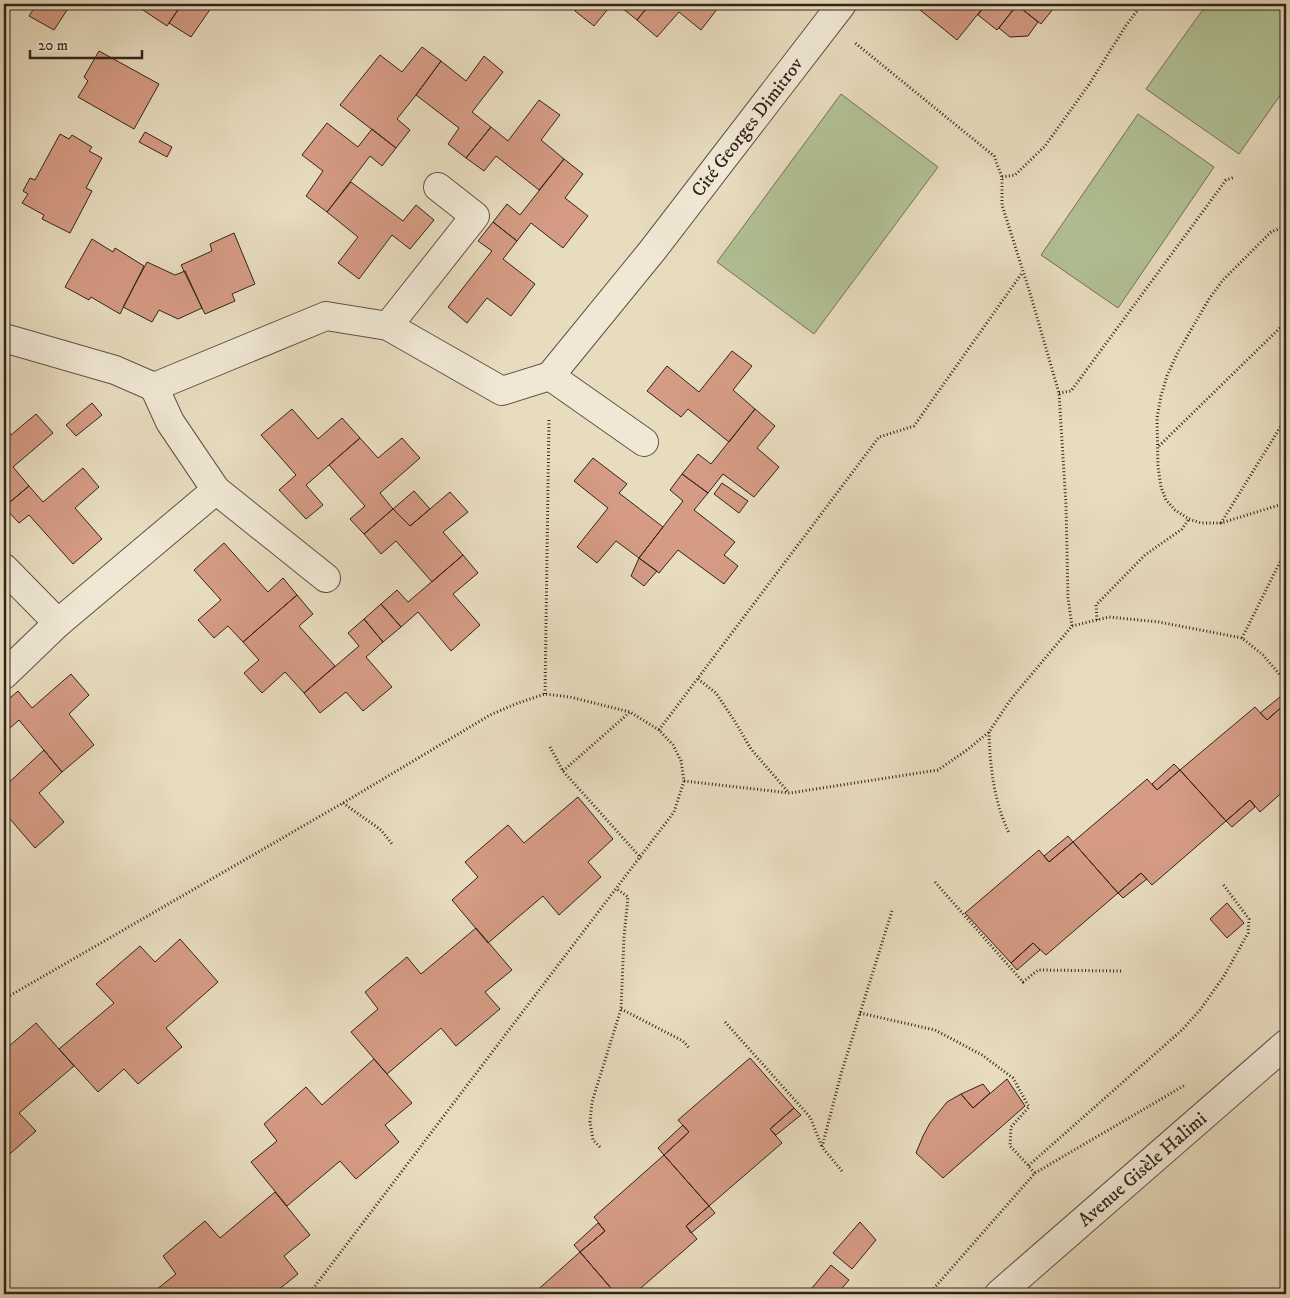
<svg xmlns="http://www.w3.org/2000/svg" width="1290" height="1298" viewBox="0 0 1290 1298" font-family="'IM FELL DW Pica',serif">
	<rect width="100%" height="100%" fill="#e8dcbf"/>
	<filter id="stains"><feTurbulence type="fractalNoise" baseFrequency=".004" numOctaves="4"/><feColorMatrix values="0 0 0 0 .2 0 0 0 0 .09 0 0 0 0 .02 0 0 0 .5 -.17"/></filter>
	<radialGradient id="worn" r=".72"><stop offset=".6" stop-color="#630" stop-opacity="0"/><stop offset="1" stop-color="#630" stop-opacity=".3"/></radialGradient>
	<path fill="#b2c195" stroke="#727258" d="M 1207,4 L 1286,4 L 1286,87 L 1239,154 L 1146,89 Z
		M 841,94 L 938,167 L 814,334 L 717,262 Z
		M 1138,114 L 1214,167 L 1118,308 L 1041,255 Z"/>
	<path fill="#d59b84" stroke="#31241c" d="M 37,4 L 71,4 L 54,30 L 29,16 Z
		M 134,4 L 182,4 L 167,26 Z
		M 182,4 L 204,4 L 211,8 L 191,37 L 169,23 Z
		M 576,4 L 612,4 L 594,26 L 575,11 L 579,6 Z
		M 617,4 L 650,4 L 637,20 Z
		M 650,4 L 721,4 L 701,30 L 679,12 L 657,37 L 637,20 Z
		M 915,4 L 986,4 L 957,40 L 914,5 Z
		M 986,4 L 1057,4 L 1041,24 L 1017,5 L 997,30 L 978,15 Z
		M 1017,5 L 1038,22 L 1028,36 L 1010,37 L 999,28 Z
		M 422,47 L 441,61 L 416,95 L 397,119 L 410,130 L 396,148 L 340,105 L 380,55 L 402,72 Z
		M 99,51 L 159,84 L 134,129 L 78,97 L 88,81 L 84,77 Z
		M 484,56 L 503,72 L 472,112 L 491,127 L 466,158 L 448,144 L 459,128 L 416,95 L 441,61 L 466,81 Z
		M 539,100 L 560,115 L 541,140 L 564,159 L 539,190 L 496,156 L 484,171 L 466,158 L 491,127 L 508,141 Z
		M 327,123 L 358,147 L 372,129 L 396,148 L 382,166 L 370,156 L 327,212 L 306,196 L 323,171 L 302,155 Z
		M 145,132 L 172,147 L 167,157 L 139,142 Z
		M 60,134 L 69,139 L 72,135 L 92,147 L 89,151 L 102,158 L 86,188 L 92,191 L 70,233 L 42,219 L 44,215 L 22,203 L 28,194 L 23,191 L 30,178 L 35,180 Z
		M 564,159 L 583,174 L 565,198 L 588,216 L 563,248 L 531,223 L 517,241 L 493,222 L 507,204 L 520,215 Z
		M 351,182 L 403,221 L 416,205 L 434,220 L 410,249 L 392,235 L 359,279 L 338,263 L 358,237 L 327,212 Z
		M 493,222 L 517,241 L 503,259 L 535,284 L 511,316 L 487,298 L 467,323 L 448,307 L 492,251 L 478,241 Z
		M 234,233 L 255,284 L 232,294 L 235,301 L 205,314 L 181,265 L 212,251 L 210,244 Z
		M 92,239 L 113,252 L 115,248 L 144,266 L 120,314 L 91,297 L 89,300 L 65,287 Z
		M 147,262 L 175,275 L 185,271 L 202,308 L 178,319 L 159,310 L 152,322 L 123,307 Z
		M 732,351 L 752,366 L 733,390 L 755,409 L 729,442 L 688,409 L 681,417 L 647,391 L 667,366 L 699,392 Z
		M 92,403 L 102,415 L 76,436 L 66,425 Z
		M 292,409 L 318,439 L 342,418 L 360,438 L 306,485 L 323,505 L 306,519 L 279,490 L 296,475 L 261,435 Z
		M 755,409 L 775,426 L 757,448 L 779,467 L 754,497 L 723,474 L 708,493 L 682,474 L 698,454 L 711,464 Z
		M 36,414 L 53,433 L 13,467 L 29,486 L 4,507 L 4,426 L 11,435 Z
		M 360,438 L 378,458 L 402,438 L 420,458 L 380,493 L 393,509 L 364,534 L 350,519 L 365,506 L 329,465 Z
		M 593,458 L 627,484 L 619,493 L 663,527 L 639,558 L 616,541 L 597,563 L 577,547 L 608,508 L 574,481 Z
		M 83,468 L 99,487 L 75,508 L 102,539 L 73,564 L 29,515 L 19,523 L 4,507 L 29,486 L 43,502 Z
		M 682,474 L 708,493 L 694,510 L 735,542 L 724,555 L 738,566 L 724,584 L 678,550 L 659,573 L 639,558 L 683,501 L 670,490 Z
		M 722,483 L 748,501 L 739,513 L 714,494 Z
		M 414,491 L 430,509 L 410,526 L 393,509 Z
		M 450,492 L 468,512 L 443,532 L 463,555 L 432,582 L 396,541 L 381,554 L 364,534 L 393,509 L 410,526 Z
		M 224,543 L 268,592 L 283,578 L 297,595 L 243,642 L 228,626 L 214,638 L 198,620 L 221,600 L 194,570 Z
		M 463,555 L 478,573 L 453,594 L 480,625 L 451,651 L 418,612 L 401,627 L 381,604 L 397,590 L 408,602 Z
		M 639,558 L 657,571 L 644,586 L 631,576 Z
		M 297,595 L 313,614 L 299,626 L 335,666 L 304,693 L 285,672 L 262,693 L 244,673 L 259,660 L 243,642 Z
		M 381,604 L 401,627 L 383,642 L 364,619 Z
		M 364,619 L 383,642 L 366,657 L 392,687 L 363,711 L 346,692 L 320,713 L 304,693 L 359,646 L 348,633 Z
		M 71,674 L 89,695 L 69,714 L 94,745 L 62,772 L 19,720 L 10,728 L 4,721 L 4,703 L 18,691 L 32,708 Z
		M 1285,693 L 1286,703 L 1267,720 L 1260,713 Z
		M 1286,703 L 1286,789 L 1260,812 L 1250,800 L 1226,821 L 1180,770 L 1255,707 L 1267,720 Z
		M 44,750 L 62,772 L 39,793 L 64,822 L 35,848 L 4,812 L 4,787 Z
		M 1174,764 L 1180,770 L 1157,790 L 1152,784 Z
		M 1180,770 L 1226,821 L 1152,885 L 1141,873 L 1118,893 L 1073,842 L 1147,779 L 1157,790 Z
		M 578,797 L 613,839 L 588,862 L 601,877 L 559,915 L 543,896 L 488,943 L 452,900 L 478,877 L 465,862 L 508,825 L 524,843 Z
		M 1250,800 L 1255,807 L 1232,827 L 1226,821 Z
		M 1068,836 L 1073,842 L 1049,862 L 1044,856 Z
		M 1073,842 L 1118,893 L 1046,955 L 1033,943 L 1011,963 L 965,913 L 1039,850 L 1049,862 Z
		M 1141,873 L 1147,879 L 1123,898 L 1118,893 Z
		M 1227,903 L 1244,923 L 1227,938 L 1210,919 Z
		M 476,928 L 512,970 L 485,992 L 500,1009 L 456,1046 L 441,1028 L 387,1074 L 351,1032 L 378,1009 L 365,992 L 407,957 L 421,974 Z
		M 180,939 L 218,982 L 166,1028 L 182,1047 L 138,1084 L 124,1069 L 98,1092 L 59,1049 L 114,1003 L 96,984 L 140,946 L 155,962 Z
		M 1033,943 L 1040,950 L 1017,970 L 1011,963 Z
		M 36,1023 L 74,1066 L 19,1113 L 36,1131 L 4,1159 L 4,1041 L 8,1047 Z
		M 750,1058 L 794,1108 L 770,1129 L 782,1143 L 709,1206 L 664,1155 L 689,1132 L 678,1120 Z
		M 374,1059 L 412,1103 L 385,1125 L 399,1142 L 356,1179 L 340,1161 L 287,1206 L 251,1162 L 277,1141 L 264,1124 L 306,1087 L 322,1105 Z
		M 1007,1079 L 1025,1106 L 943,1178 L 916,1153 L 923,1136 L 930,1123 L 947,1102 L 961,1094 L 973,1108 Z
		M 983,1084 L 990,1093 L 973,1108 L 961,1094 Z
		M 794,1108 L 801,1115 L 776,1135 L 770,1129 Z
		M 683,1125 L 689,1132 L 664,1155 L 658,1148 Z
		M 664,1155 L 709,1206 L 686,1226 L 697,1239 L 634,1294 L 616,1294 L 580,1252 L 605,1231 L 594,1217 Z
		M 275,1192 L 310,1235 L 284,1256 L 298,1274 L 273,1294 L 240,1294 L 239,1293 L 237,1294 L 151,1294 L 176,1274 L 163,1256 L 205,1221 L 220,1238 Z
		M 709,1206 L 715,1213 L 691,1233 L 686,1226 Z
		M 860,1222 L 876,1240 L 852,1269 L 833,1253 Z
		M 598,1223 L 605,1231 L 580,1252 L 574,1245 Z
		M 580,1252 L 616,1294 L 533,1294 Z
		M 831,1265 L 849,1280 L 837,1294 L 807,1294 Z"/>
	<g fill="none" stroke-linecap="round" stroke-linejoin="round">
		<defs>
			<g id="minor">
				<path d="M 388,326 L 475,216 L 438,187"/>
				<path id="s1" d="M 4,338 L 115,370 L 154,387 L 326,316 L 388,326 L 502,391 L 550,376 L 652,251 L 842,4"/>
				<path d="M 550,376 L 644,442"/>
				<path d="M 154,387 L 170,422 L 216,490 L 326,578"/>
				<path d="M 4,568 L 58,623"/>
				<path d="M 4,675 L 58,623 L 216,490"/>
				<path id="s2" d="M 999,1294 L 1286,1044"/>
			</g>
		</defs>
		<use href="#minor" stroke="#5f5245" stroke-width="30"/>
		<path stroke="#31241c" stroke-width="3" stroke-dasharray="1 2.5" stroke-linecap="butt" d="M 1002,177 L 1015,175 L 1045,146 L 1090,83 L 1125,27 L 1142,4
			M 1059,393 L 1071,391 L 1226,180 L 1235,177
			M 1286,418 L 1221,523 L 1286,503
			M 1159,446 L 1286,322
			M 1221,523 L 1201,523 L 1189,519 L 1175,510 L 1166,500 L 1161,487 L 1158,467 L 1157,418 L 1161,396 L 1167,376 L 1177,354 L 1209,299 L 1223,280 L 1271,232 L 1286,226
			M 1097,620 L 1096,605 L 1145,555 L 1182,529 L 1189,519
			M 1072,626 L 1109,617 L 1159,622 L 1242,638 L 1263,655 L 1286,682
			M 1242,638 L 1286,550
			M 698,679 L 716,693 L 734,720 L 751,749 L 789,793
			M 545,694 L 549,418
			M 659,730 L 879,437 L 914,426 L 1022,273
			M 989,732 C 990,767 994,802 1009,833
			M 550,747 L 563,771 L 641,858
			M 563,771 L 630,712
			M 684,781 L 790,793 L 938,770 L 967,750 L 989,732 L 1011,699 L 1072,626 L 1068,598 L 1066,505 L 1059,393 L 1030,293 L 1002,205 L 1002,177 L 994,156 L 854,42
			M 343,803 L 381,830 L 392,844
			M 935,882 L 1023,982 L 1038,970 L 1122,971
			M 4,999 L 343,803 L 490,715 L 518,703 L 545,694 L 570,697 L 630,712 L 659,730 L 673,745 L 681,761 L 684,781 L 674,812 L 309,1294
			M 621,1009 L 683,1041 L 690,1049
			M 860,1013 L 935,1030 L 982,1055 L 1013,1078 L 1029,1107 L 1011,1127 L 1010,1146 L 1028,1165
			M 725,1022 L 810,1117 L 822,1147
			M 600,1147 L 593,1140 L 590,1122 L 592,1102 L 621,1009 L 624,937 L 628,897 L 617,889
			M 842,1171 L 822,1147 L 841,1074 L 892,911
			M 1035,1173 L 1185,1085
			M 929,1294 L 1035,1173 L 1028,1166 L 1182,1030 L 1200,1010 L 1224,976 L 1248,933 L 1249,919 L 1222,883"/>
		<use href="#minor" stroke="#f0e8d5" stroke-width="28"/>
	</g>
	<g text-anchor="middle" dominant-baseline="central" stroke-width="5" stroke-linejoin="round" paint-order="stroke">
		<g font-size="19" fill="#31241c" stroke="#f0e8d5">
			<text stroke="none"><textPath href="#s1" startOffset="906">Cité Georges Dimitrov</textPath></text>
			<text stroke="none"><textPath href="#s2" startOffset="190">Avenue Gisèle Halimi</textPath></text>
		</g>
	</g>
	<rect width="1290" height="1298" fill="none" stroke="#e8dcbf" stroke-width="20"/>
	<rect x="5" y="5" width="1280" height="1288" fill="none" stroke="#31241c" stroke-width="2.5"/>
	<rect x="10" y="10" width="1270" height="1278" fill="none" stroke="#31241c"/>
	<path d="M30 50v8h112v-8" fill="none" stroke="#31241c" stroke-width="2.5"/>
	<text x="38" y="50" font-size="15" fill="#31241c" stroke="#f0e8d5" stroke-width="4" paint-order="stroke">20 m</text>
	<rect width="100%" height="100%" filter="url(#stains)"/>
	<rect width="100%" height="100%" fill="url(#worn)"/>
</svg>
